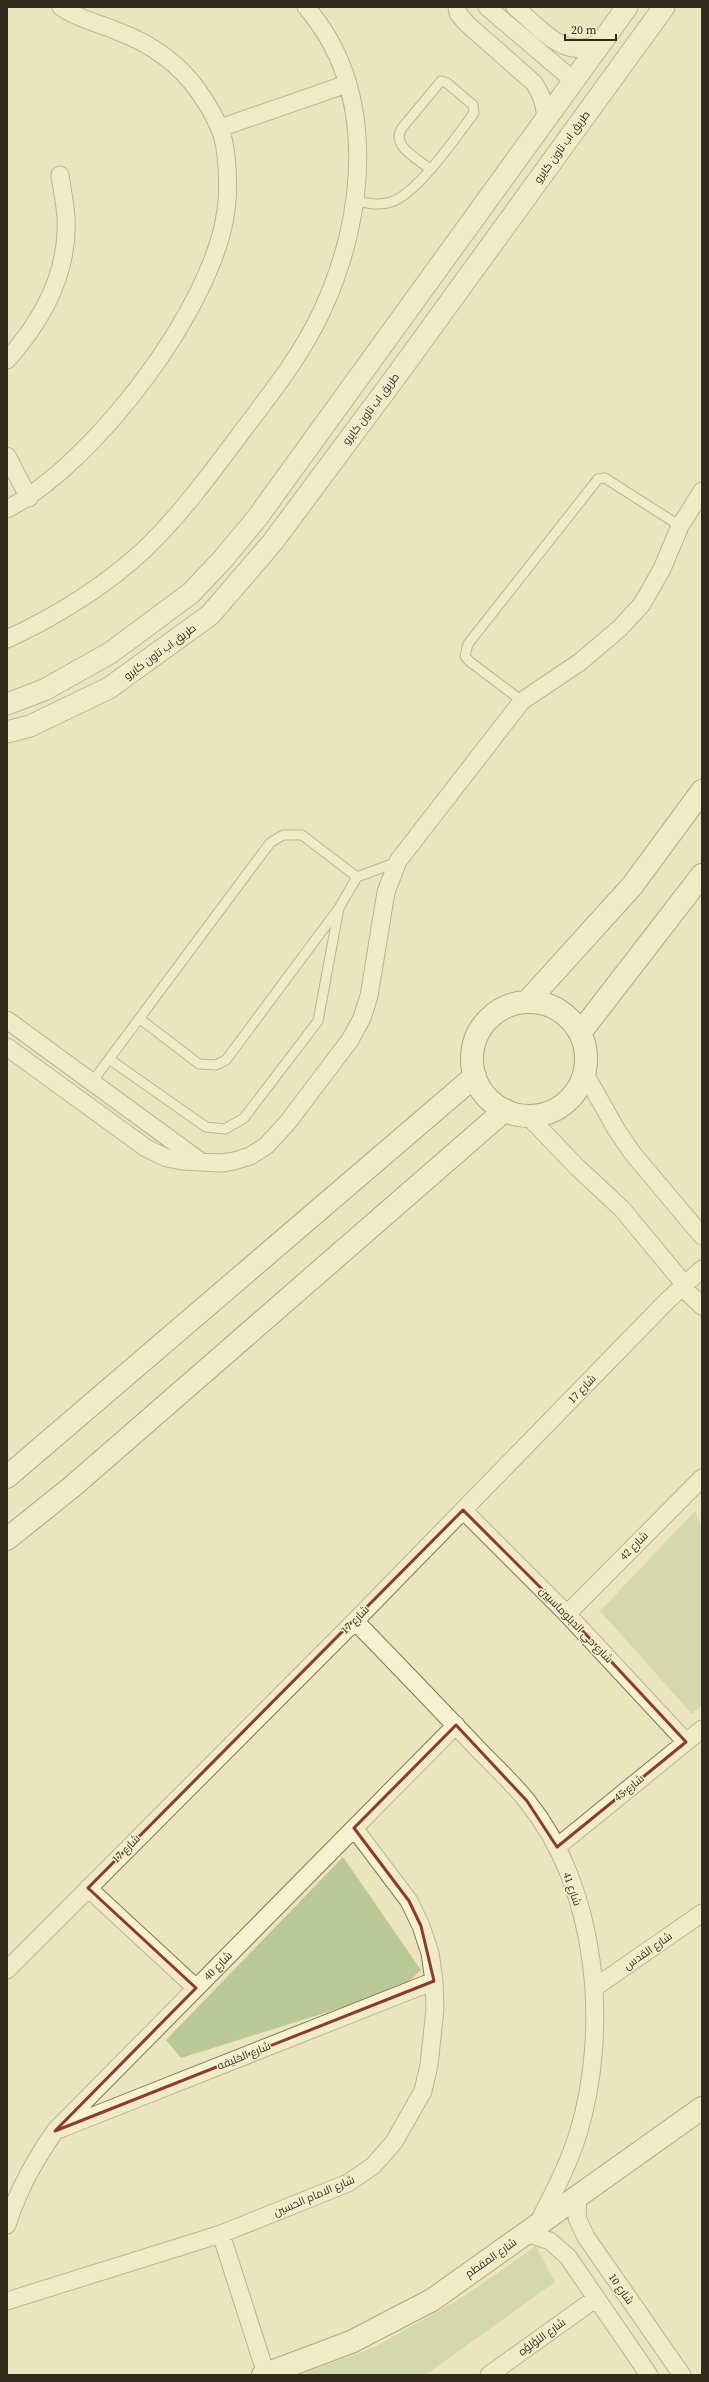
<svg xmlns="http://www.w3.org/2000/svg" width="709" height="2382" viewBox="0 0 709 2382" font-family="'Source Serif 4',Cairo,serif">
	<rect width="100%" height="100%" fill="#ebe5bf"/>
	<path fill="#b9c894" d="M 695,1511 L 702,1527 L 702,1705 L 692,1714 L 600,1611 Z
		M 343,1857 L 421,1970 L 401,1989 L 181,2058 L 166,2040 Z
		M 536,2246 L 555,2282 L 425,2375 L 298,2375 L 375,2347 L 463,2297 Z"/>
	<g fill="none" stroke-linecap="round" stroke-linejoin="round">
		<defs>
			<path id="service" d="M 355,201 C 367,203 379,206 391,202 C 417,194 457,136 474,113 L 473,105 L 447,83 L 441,81 L 402,128 C 390,146 418,159 430,169
				M 522,701 L 469,661 L 465,656 L 468,644 L 598,479 L 605,478 L 680,526
				M 140,1019 L 199,1064 L 216,1065 L 226,1060 L 339,908 L 357,877 L 397,862
				M 109,1059 L 206,1127 L 225,1129 L 244,1118 L 318,1021 L 339,908
				M 92,1082 L 270,843 L 283,835 L 302,835 L 357,877"/>
			<path id="minor" d="M 457,7 L 458,13 L 466,23 L 534,83 C 542,95 545,105 546,121
				M 487,7 L 574,81
				M 515,7 C 542,29 566,64 602,41
				M 220,128 L 347,84
				M 7,360 C 42,321 69,272 66,217 C 65,203 62,189 60,175
				M 7,456 L 29,498
				M 7,509 C 93,465 214,307 226,210 C 229,190 228,145 219,127 C 214,115 206,102 199,92 C 179,63 149,43 117,31 C 98,23 78,19 61,7
				M 7,639 C 57,616 104,587 145,549 C 180,515 209,476 238,437 C 268,397 300,358 321,313 C 366,218 379,91 306,7
				M 7,1020 L 200,1161
				M 7,1047 L 146,1148 L 167,1158 L 182,1161 L 221,1163 L 234,1161 L 250,1156 L 266,1146 L 288,1122 L 350,1040 L 362,1018 L 369,996 L 386,892 L 398,861 L 522,701 L 580,662 L 620,628 L 642,604 L 662,569 L 680,526 L 702,491
				M 584,1072 L 616,1129 L 633,1154 L 702,1236
				M 528,1116 L 577,1167 L 622,1209 L 685,1285
				M 683,1288 L 702,1306
				M 463,1510 L 567,1614 L 686,1742
				M 567,1614 L 702,1478
				M 355,1621 C 396,1663 436,1705 476,1747 C 493,1765 512,1782 527,1801 C 598,1889 610,2029 578,2134 C 568,2166 553,2194 538,2223
				M 557,1847 L 702,1729
				M 88,1888 L 196,1988
				M 7,1970 L 355,1621 L 667,1301 L 702,1269
				M 594,1988 L 702,1913
				M 60,2129 L 434,1981
				M 578,2196 L 577,2218 L 586,2237 L 682,2375
				M 7,2225 C 18,2190 34,2161 55,2131 L 456,1725
				M 526,2233 L 550,2241 L 568,2257 L 649,2375
				M 221,2234 L 266,2374
				M 7,2301 L 221,2234 L 348,2183 L 373,2166 L 394,2142 L 423,2091 L 429,2065 L 435,2009 L 434,1981 L 430,1953 L 421,1926 L 409,1901 L 354,1828
				M 489,2375 L 595,2299"/>
			<path id="tertiary" d="M 7,704 L 44,690 L 110,653 L 191,593 L 223,559 L 257,518 L 627,7
				M 7,732 L 30,726 L 109,688 L 210,615 L 272,543 L 397,375 L 664,7"/>
			<path id="secondary" d="M 527,1002 L 632,886 L 702,791
				M472 1059a57 57 0 1 1 114 0a57 57 0 1 1-114 0Z
				M 580,1033 L 702,875
				M 7,1477 L 475,1076
				M 7,1539 L 73,1486 L 505,1110
				M 263,2375 L 351,2342 L 432,2300 L 702,2108"/>
		</defs>
		<use href="#service" stroke="#827559" stroke-width="11"/>
		<use href="#minor" stroke="#827559" stroke-width="19"/>
		<use href="#tertiary" stroke="#827559" stroke-width="23"/>
		<use href="#secondary" stroke="#64563c" stroke-width="24"/>
		<use href="#service" stroke="#f6f1d1" stroke-width="9"/>
		<use href="#minor" stroke="#f6f1d1" stroke-width="17"/>
		<use href="#tertiary" stroke="#f6f1d1" stroke-width="21"/>
		<use href="#secondary" stroke="#f6f1d1" stroke-width="22"/>
	</g>
	<path d="M0 0H709V2382H0ZM 463,1510 L 567,1614 L 686,1742 L 557,1847 L 527,1801 L 456,1725 L 354,1828 L 409,1901 L 421,1926 L 434,1981 L 55,2131 L 196,1988 L 88,1888 Z" fill="#ebe5bf" fill-opacity=".55" fill-rule="evenodd"/>
	<path fill="none" stroke="#8d3b2c" stroke-width="3" stroke-linejoin="round" d="M 463,1510 L 567,1614 L 686,1742 L 557,1847 L 527,1801 L 456,1725 L 354,1828 L 409,1901 L 421,1926 L 434,1981 L 55,2131 L 196,1988 L 88,1888 Z"/>
	<g text-anchor="middle" dominant-baseline="central" stroke-width="3" stroke-linejoin="round" paint-order="stroke">
		<g font-size="11" fill="#322b1c" stroke="#f3eece">
			<text transform="translate(562 147) rotate(-54)">طريق اب تاون كايرو</text>
			<text transform="translate(371 409) rotate(-53)">طريق اب تاون كايرو</text>
			<text transform="translate(160 652) rotate(-36)">طريق اب تاون كايرو</text>
			<text transform="translate(582 1389) rotate(-46)">شارع 17</text>
			<text transform="translate(634 1546) rotate(-45)">شارع 42</text>
			<text transform="translate(355 1620) rotate(-45)">شارع 17</text>
			<text transform="translate(576 1625) rotate(46)">شارع حي الدبلوماسيين</text>
			<text transform="translate(629 1788) rotate(-39)">شارع 45</text>
			<text transform="translate(126 1849) rotate(-45)">شارع 17</text>
			<text transform="translate(572 1889) rotate(71)">شارع 41</text>
			<text transform="translate(648 1951) rotate(-35)">شارع القدس</text>
			<text transform="translate(218 1966) rotate(-45)">شارع 40</text>
			<text transform="translate(244 2056) rotate(-22)">شارع الخليفه</text>
			<text transform="translate(314 2196) rotate(-23)">شارع الامام الحسين</text>
			<text transform="translate(491 2258) rotate(-35)">شارع المقطم</text>
			<text transform="translate(621 2289) rotate(55)">شارع 10</text>
			<text transform="translate(542 2337) rotate(-36)">شارع اللؤلؤه</text>
		</g>
	</g>
	<rect width="709" height="2382" fill="none" stroke="#322b1c" stroke-width="16"/>
	<path d="M565 34v6h51v-6" fill="none" stroke="#322b1c" stroke-width="2"/>
	<text x="571" y="34" font-size="12" fill="#322b1c" stroke="#f3eece" stroke-width="3" paint-order="stroke">20 m</text>
</svg>
